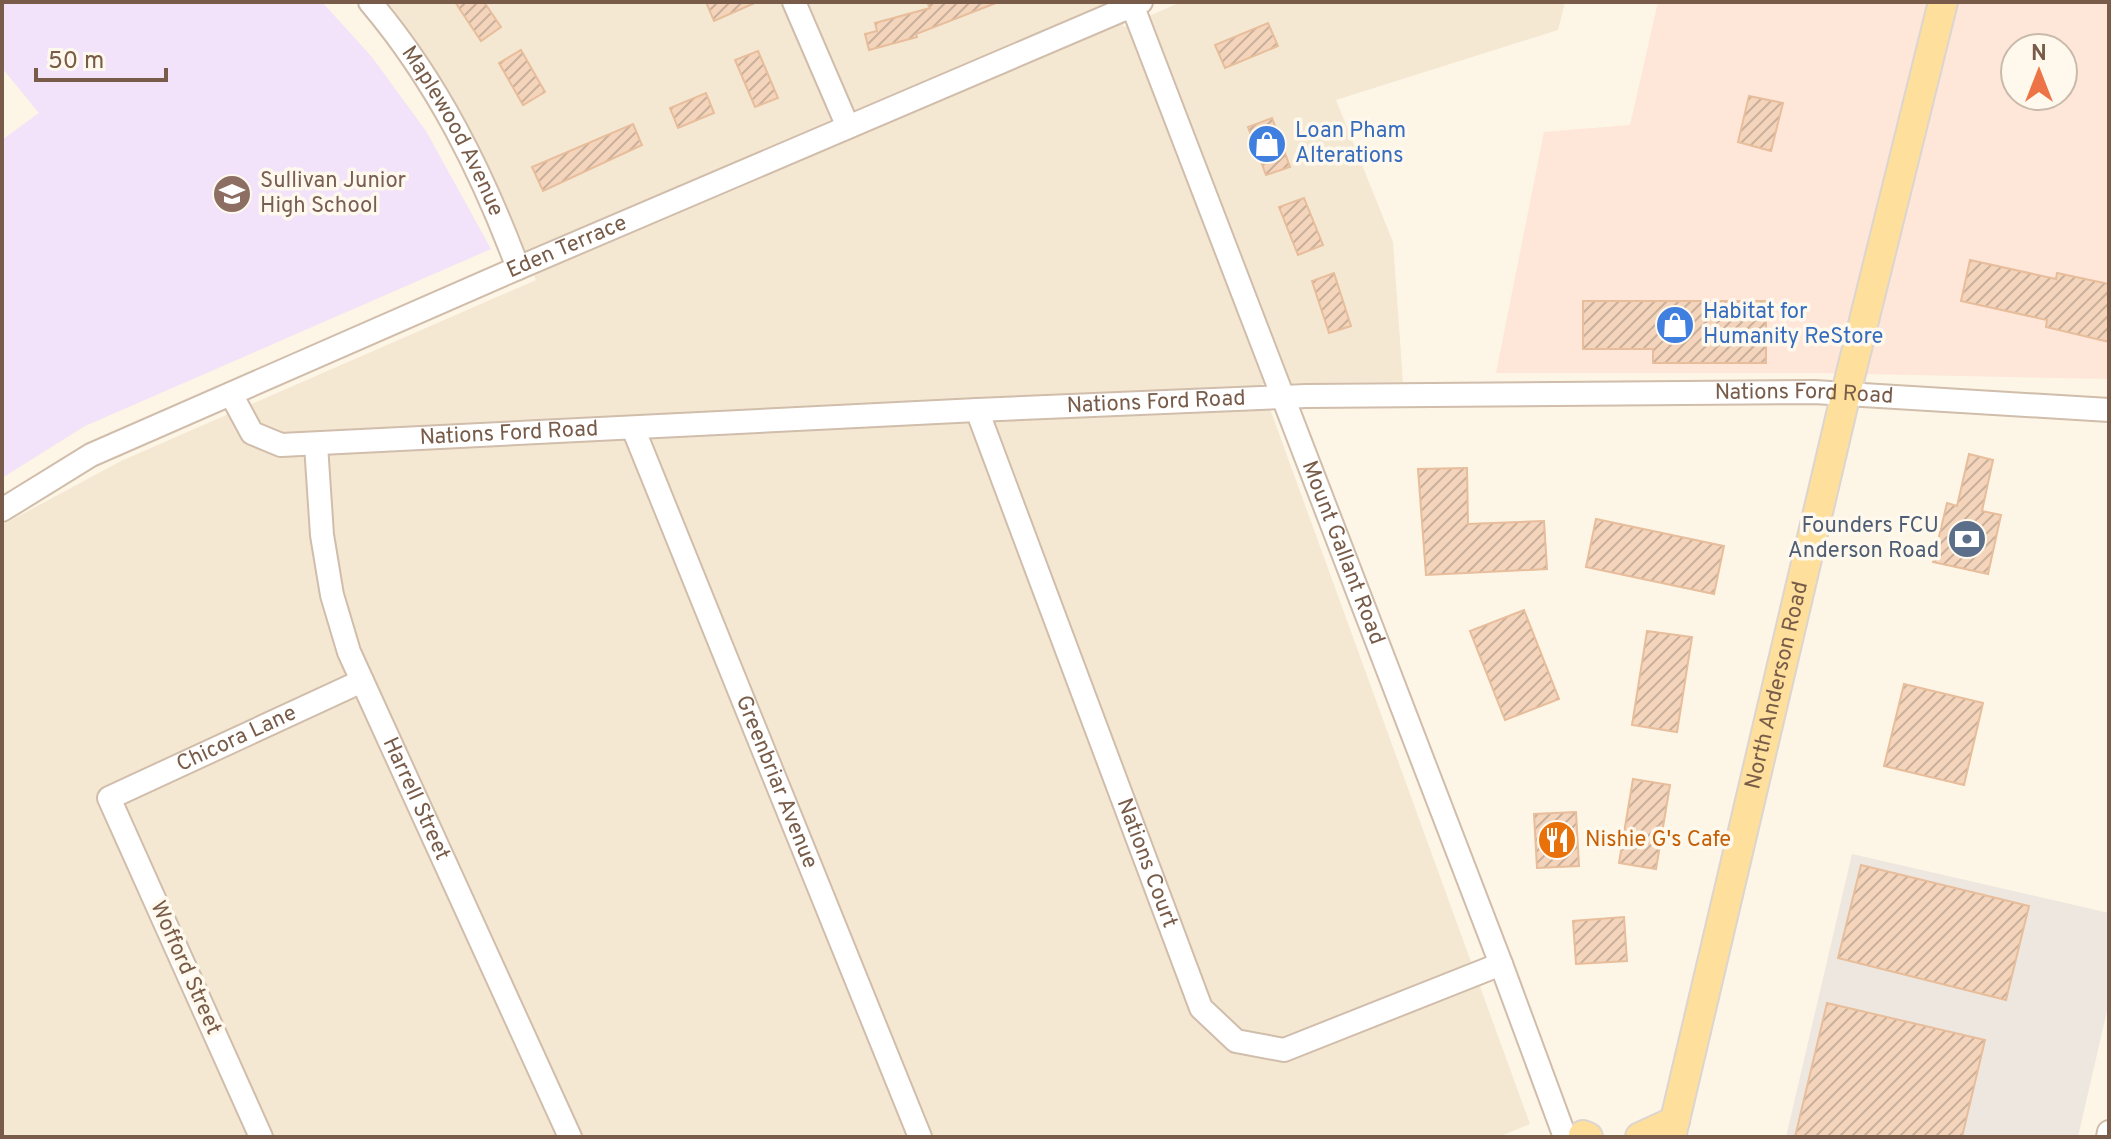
<svg xmlns="http://www.w3.org/2000/svg" width="2111" height="1139" viewBox="0 0 2111 1139" font-family="Overpass,sans-serif">
	<defs>
		<pattern id="building-hatch" width="6" height="6" patternUnits="userSpaceOnUse" patternTransform="scale(2)"><rect width="6" height="6" fill="#f4d5bc"/><path d="M-1 1l2-2M0 6l6-6M5 7l2-2" fill="none" stroke="#cab09b"/></pattern>
	</defs>
	<rect width="100%" height="100%" fill="#fdf5e5"/>
	<path fill="#f5e8d3" d="M 382,2 L 1114,2 L 1124,27 L 1181,2 L 1565,2 L 1558,30 L 1336,100 L 1393,242 L 1403,382 L 1261,384 L 1530,1124 L 1498,1137 L 2,1137 L 2,525 L 121,461 L 536,280 L 505,210 Z"/>
	<path fill="#fee6d9" fill-rule="evenodd" d="M 1658,2 L 2109,2 L 2109,379 L 1822,373 L 1496,373 L 1544,132 L 1630,125 ZM 2015,48 L 2063,48 L 2063,96 L 2015,96 Z"/>
	<path fill="#ede7e0" d="M 1852,854 L 2109,913 L 2109,1002 L 2078,1137 L 1786,1137 Z"/>
	<path fill="#f2e2fa" d="M 2,2 L 322,2 L 371,56 L 426,131 L 491,249 L 85,426 L 2,478 L 2,140 L 39,113 L 2,68 Z"/>
	<path fill="url(#building-hatch)" stroke="#e7bd9b" stroke-width="2" d="M 455,2 L 484,2 L 501,27 L 481,41 Z
		M 706,2 L 757,2 L 714,21 Z
		M 927,2 L 996,3 L 916,34 L 917,37 L 869,50 L 865,34 L 877,31 L 875,23 L 930,8 Z
		M 1268,23 L 1278,46 L 1225,68 L 1215,45 Z
		M 521,50 L 545,92 L 523,105 L 499,63 Z
		M 758,51 L 778,98 L 755,107 L 735,60 Z
		M 706,93 L 714,113 L 678,128 L 670,108 Z
		M 1749,96 L 1783,103 L 1771,151 L 1738,142 Z
		M 1272,118 L 1290,167 L 1266,175 L 1248,127 Z
		M 633,124 L 642,145 L 543,191 L 532,167 Z
		M 1304,198 L 1323,245 L 1298,255 L 1279,207 Z
		M 1970,260 L 2056,279 L 2057,273 L 2109,284 L 2109,342 L 2046,327 L 2047,320 L 1961,301 Z
		M 1334,273 L 1351,326 L 1329,333 L 1312,281 Z
		M 1583,301 L 1766,301 L 1766,363 L 1653,363 L 1653,349 L 1583,349 Z
		M 1969,454 L 1993,460 L 1982,511 L 2001,515 L 1988,574 L 1933,562 L 1947,503 L 1957,506 Z
		M 1467,468 L 1468,524 L 1544,521 L 1547,569 L 1426,575 L 1418,469 Z
		M 1596,519 L 1724,546 L 1714,594 L 1586,567 Z
		M 1524,610 L 1559,699 L 1505,720 L 1470,631 Z
		M 1647,631 L 1692,637 L 1677,732 L 1632,725 Z
		M 1904,684 L 1983,703 L 1964,785 L 1884,766 Z
		M 1633,779 L 1670,785 L 1656,869 L 1619,863 Z
		M 1576,812 L 1579,866 L 1537,868 L 1534,814 Z
		M 1861,865 L 2029,906 L 2006,1000 L 1838,958 Z
		M 1624,917 L 1627,961 L 1576,964 L 1573,921 Z
		M 1827,1003 L 1985,1040 L 1962,1137 L 1795,1137 Z"/>
	<g fill="none" stroke-linecap="round" stroke-linejoin="round">
		<defs>
			<g id="minor">
				<path id="s1" d="M 370,2 C 437,81 482,172 518,268"/>
				<path d="M 794,2 L 848,127"/>
				<path id="s2" d="M 1131,2 L 1501,964 L 1565,1137"/>
				<path id="s3" d="M 231,394 L 252,433 L 281,445 L 977,410 L 1306,396 L 1814,392 L 2109,410"/>
				<path id="s4" d="M 977,410 L 1201,1008 L 1236,1041 L 1284,1050 L 1501,964"/>
				<path id="s5" d="M 633,428 L 920,1137"/>
				<path id="s6" d="M 316,445 L 322,535 L 332,595 L 349,652 L 570,1137"/>
				<path id="s7" d="M 2,510 L 91,455 L 518,268 L 1141,2"/>
				<path id="s8" d="M 261,1137 L 109,798 L 362,681"/>
				<path d="M 2108,1137 L 2109,1132"/>
			</g>
			<g id="major">
				<path d="M 1583,1135 L 1588,1137"/>
				<path d="M 1640,1137 L 1675,1121"/>
				<path id="s9" d="M 1671,1137 L 1846,393 L 1943,2"/>
			</g>
		</defs>
		<use href="#minor" stroke="#d0bdab" stroke-width="26"/>
		<use href="#major" stroke="#dcd5d0" stroke-width="32"/>
		<use href="#minor" stroke="#fff" stroke-width="22"/>
		<use href="#major" stroke="#fedf9b" stroke-width="28"/>
	</g>
	<defs>
		<symbol id="shop-disc" viewBox="-11 -11 22 22"><circle r="9.5" fill="#3f7fe0" stroke="#fff9ed"/><path d="M-5-2.5h2.3a2.7 3.5 0 0 1 5.4 0H5L5.5 6h-11ZM-1.5-2.5h3a1.5 2.3 0 0 0-3 0Z" fill="#fff"/></symbol>
		<symbol id="school-disc" viewBox="-11 -11 22 22"><circle r="9.5" fill="#8d6e63" stroke="#fff9ed"/><path d="M0-5L7-2L0 1L-7-2ZM-4 1L0 2.5L4 1V4Q0 6-4 4Z" fill="#fff"/></symbol>
		<symbol id="bank-disc" viewBox="-11 -11 22 22"><circle r="9.5" fill="#5c6f8a" stroke="#fff9ed"/><path d="M-6-4H6V4H-6ZM0-2.3a2.3 2.3 0 1 0 0 4.6a2.3 2.3 0 1 0 0-4.6Z" fill="#fff"/></symbol>
		<symbol id="restaurant-disc" viewBox="-11 -11 22 22"><circle r="9.5" fill="#e8710a" stroke="#fff9ed"/><path d="M-5-6h1v4h1v-4h1v4h1v-4h1v5L-1.5 .5V6h-2V.5L-5-1ZM5-6V6H3V1.5H1.5Q1.5-4 5-6Z" fill="#fff"/></symbol>
	</defs>
	<g fill-rule="evenodd">
		<use href="#shop-disc" x="1245" y="122" width="44" height="44"/>
		<use href="#school-disc" x="210" y="172" width="44" height="44"/>
		<use href="#shop-disc" x="1653" y="303" width="44" height="44"/>
		<use href="#bank-disc" x="1945" y="517" width="44" height="44"/>
		<use href="#restaurant-disc" x="1535" y="818" width="44" height="44"/>
	</g>
	<g text-anchor="middle" dominant-baseline="central" stroke-width="7" stroke-linejoin="round" paint-order="stroke">
		<g font-size="22" fill="#366cbe" stroke="#fff9ed" text-anchor="start">
			<text x="1295" y="131">Loan Pham<tspan x="1295" dy="25">Alterations</tspan></text>
			<text x="1703" y="312">Habitat for<tspan x="1703" dy="25">Humanity ReStore</tspan></text>
		</g>
		<g font-size="22" fill="#785c49" stroke="#fff9ed">
			<text stroke="none"><textPath href="#s1" startOffset="154">Maplewood Avenue</textPath></text>
			<text stroke="none"><textPath href="#s7" startOffset="624">Eden Terrace</textPath></text>
			<text stroke="none"><textPath href="#s3" startOffset="1600">Nations Ford Road</textPath></text>
			<text stroke="none"><textPath href="#s3" startOffset="952">Nations Ford Road</textPath></text>
			<text stroke="none"><textPath href="#s3" startOffset="304">Nations Ford Road</textPath></text>
			<text stroke="none"><textPath href="#s2" startOffset="590">Mount Gallant Road</textPath></text>
			<text stroke="none"><textPath href="#s9" startOffset="464">North Anderson Road</textPath></text>
			<text stroke="none"><textPath href="#s8" startOffset="512">Chicora Lane</textPath></text>
			<text stroke="none"><textPath href="#s5" startOffset="382">Greenbriar Avenue</textPath></text>
			<text stroke="none"><textPath href="#s6" startOffset="372">Harrell Street</textPath></text>
			<text stroke="none"><textPath href="#s4" startOffset="484">Nations Court</textPath></text>
			<text transform="translate(185 968) rotate(66)">Wofford Street</text>
		</g>
		<g font-size="22" fill="#785e54" stroke="#fff9ed" text-anchor="start">
			<text x="260" y="181">Sullivan Junior<tspan x="260" dy="25">High School</tspan></text>
		</g>
		<g font-size="22" fill="#4e5e75" stroke="#fff9ed" text-anchor="end">
			<text x="1939" y="526">Founders FCU<tspan x="1939" dy="25">Anderson Road</tspan></text>
		</g>
		<g font-size="22" fill="#c56008" stroke="#fff9ed" text-anchor="start">
			<text x="1585" y="840">Nishie G's Cafe</text>
		</g>
	</g>
	<rect width="2111" height="1139" fill="none" stroke="#785c49" stroke-width="8"/>
	<g transform="translate(2039 72)"><circle r="38" fill="#fff9ed" stroke="#c9baab" stroke-width="2"/>
	<path d="M0-6L14 30L0 20L-14 30Z" fill="#ec7446"/>
	<text y="-12" font-size="22" font-weight="bold" text-anchor="middle" fill="#785c49">N</text>
	</g>
	<path d="M36 68v12h130v-12" fill="none" stroke="#785c49" stroke-width="4"/>
	<text x="48" y="68" font-size="24" fill="#785c49" stroke="#fff9ed" stroke-width="6" paint-order="stroke">50 m</text>
</svg>
